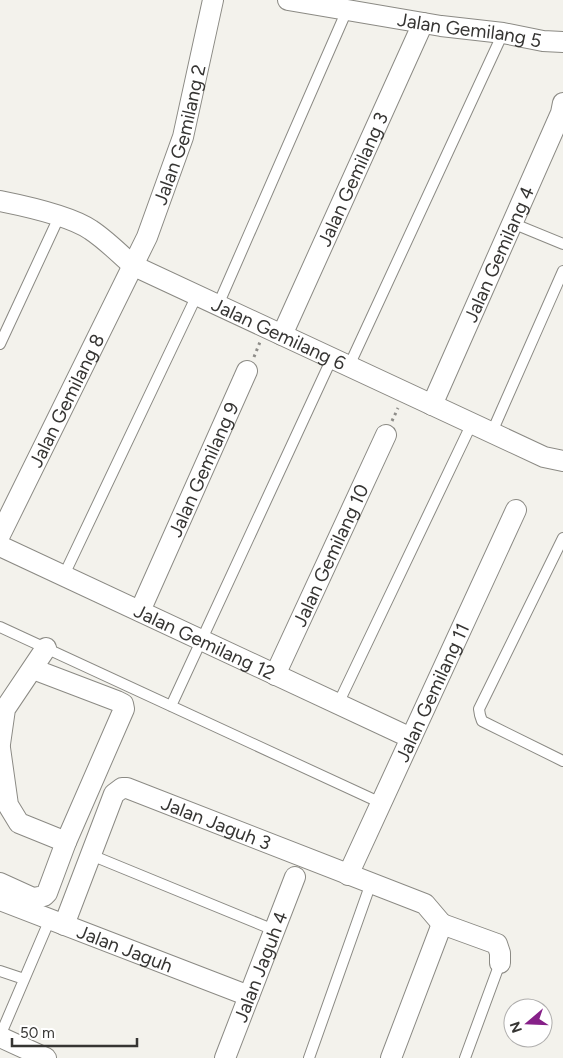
<svg xmlns="http://www.w3.org/2000/svg" width="563" height="1058" viewBox="0 0 563 1058" font-family="Figtree,sans-serif">
	<rect width="100%" height="100%" fill="#f3f2ec"/>
	<g fill="none" stroke-linecap="round" stroke-linejoin="round">
		<defs>
			<path id="lane" d="M 512,223 L 563,244
				M 218,305 L 347,10
				M 0,344 L 59,217
				M 349,366 L 503,33
				M 492,432 L 563,271
				M 563,538 L 479,709 L 480,715 L 482,721 L 563,761
				M 64,575 L 197,295
				M 0,627 L 381,803
				M 338,704 L 472,423
				M 171,706 L 332,358
				M 91,855 L 274,930
				M 0,971 L 24,979
				M 0,1036 L 50,919
				M 309,1058 L 371,883
				M 465,1058 L 500,963"/>
			<g id="street">
				<path id="s1" d="M 288,0 L 441,26 L 503,33 L 543,41 L 563,42"/>
				<path id="s2" d="M 0,201 C 25,206 71,216 91,230 C 106,240 119,253 132,265 L 544,457 L 563,461"/>
				<path id="s3" d="M 282,335 L 423,23"/>
				<path id="s4" d="M 432,405 L 561,113 L 563,103"/>
				<path id="s5" d="M 0,535 L 147,237 L 183,137 L 213,0"/>
				<path id="s6" d="M 0,546 L 411,738"/>
				<path id="s7" d="M 140,611 L 247,371"/>
				<path id="s8" d="M 275,675 L 386,435"/>
				<path d="M 0,744 L 5,709 L 46,648"/>
				<path d="M 0,748 L 8,805 L 19,823 L 66,842"/>
				<path id="s9" d="M 348,875 L 516,510"/>
				<path d="M 0,883 L 33,898 L 44,896 L 47,893 L 66,842 L 124,709 L 123,704 L 117,701 L 33,669"/>
				<path id="s10" d="M 0,900 L 249,996"/>
				<path d="M 442,924 L 497,944 L 500,953 L 500,963"/>
				<path id="s11" d="M 64,925 L 114,794 L 122,788 L 127,788 L 425,904 L 442,924"/>
				<path d="M 0,1037 L 46,1058"/>
				<path id="s12" d="M 225,1058 L 295,877"/>
				<path d="M 391,1058 L 442,924"/>
			</g>
		</defs>
		<use href="#lane" stroke="#8b8a84" stroke-width="12"/>
		<use href="#street" stroke="#8b8a84" stroke-width="22"/>
		<path stroke="#8e8d89" stroke-width="3" stroke-dasharray="2.5 4" stroke-linecap="butt" d="M 254,357 L 260,342
			M 392,421 L 398,408"/>
		<use href="#lane" stroke="#fff" stroke-width="10"/>
		<use href="#street" stroke="#fff" stroke-width="20"/>
	</g>
	<g text-anchor="middle" dominant-baseline="central" stroke-width="5" stroke-linejoin="round" paint-order="stroke">
		<g font-size="19" fill="#363533" stroke="#fff">
			<text stroke="none"><textPath href="#s1" startOffset="184">Jalan Gemilang 5</textPath></text>
			<text stroke="none"><textPath href="#s5" startOffset="440">Jalan Gemilang 2</textPath></text>
			<text stroke="none"><textPath href="#s3" startOffset="171">Jalan Gemilang 3</textPath></text>
			<text stroke="none"><textPath href="#s4" startOffset="165">Jalan Gemilang 4</textPath></text>
			<text stroke="none"><textPath href="#s2" startOffset="312">Jalan Gemilang 6</textPath></text>
			<text stroke="none"><textPath href="#s5" startOffset="150">Jalan Gemilang 8</textPath></text>
			<text stroke="none"><textPath href="#s7" startOffset="155">Jalan Gemilang 9</textPath></text>
			<text stroke="none"><textPath href="#s8" startOffset="132">Jalan Gemilang 10</textPath></text>
			<text stroke="none"><textPath href="#s6" startOffset="226">Jalan Gemilang 12</textPath></text>
			<text stroke="none"><textPath href="#s9" startOffset="201">Jalan Gemilang 11</textPath></text>
			<text stroke="none"><textPath href="#s11" startOffset="251">Jalan Jaguh 3</textPath></text>
			<text stroke="none"><textPath href="#s10" startOffset="134">Jalan Jaguh</textPath></text>
			<text stroke="none"><textPath href="#s12" startOffset="98">Jalan Jaguh 4</textPath></text>
		</g>
	</g>
	<g transform="translate(528 1023) rotate(251)"><circle r="24" fill="#ffffff" stroke="#afaead"/>
	<path d="M0-4L9 19L0 12L-9 19Z" fill="#862088"/>
	<text y="-8" font-size="14" font-weight="bold" text-anchor="middle" fill="#363533">N</text>
	</g>
	<path d="M12 1038v8h125v-8" fill="none" stroke="#363533" stroke-width="2.5"/>
	<text x="20" y="1038" font-size="15" fill="#363533" stroke="#ffffff" stroke-width="4" paint-order="stroke">50 m</text>
</svg>
